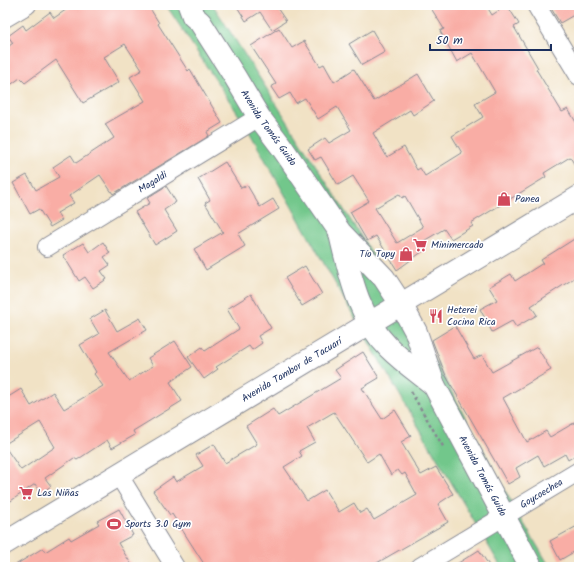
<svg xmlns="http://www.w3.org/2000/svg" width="584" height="572" viewBox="0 0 584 572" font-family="Kalam,sans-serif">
	<rect width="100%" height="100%" fill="#fff"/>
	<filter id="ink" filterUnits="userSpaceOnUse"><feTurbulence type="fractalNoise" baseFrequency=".025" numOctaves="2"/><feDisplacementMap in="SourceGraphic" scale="8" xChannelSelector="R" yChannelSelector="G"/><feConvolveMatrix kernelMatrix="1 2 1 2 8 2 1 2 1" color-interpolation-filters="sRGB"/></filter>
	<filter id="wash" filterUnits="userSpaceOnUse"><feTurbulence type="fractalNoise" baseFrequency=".012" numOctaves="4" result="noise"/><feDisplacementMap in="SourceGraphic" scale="16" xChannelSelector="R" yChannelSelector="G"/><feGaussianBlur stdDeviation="0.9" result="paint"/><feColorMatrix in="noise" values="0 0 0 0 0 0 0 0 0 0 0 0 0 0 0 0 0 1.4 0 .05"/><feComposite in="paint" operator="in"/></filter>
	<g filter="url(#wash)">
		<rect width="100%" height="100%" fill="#f1e2c5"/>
		<path fill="#72c78b" stroke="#467b74" d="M 166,5 L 213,5 L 403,302 L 515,509 L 550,567 L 501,567 L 361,329 L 246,126 Z"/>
		<g id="blocks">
			<path fill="#f9ada5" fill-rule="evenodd" d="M 73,5 L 148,5 L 159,23 L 158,24 L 188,71 L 190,69 L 222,123 L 207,132 L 209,136 L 113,194 L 100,175 L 69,196 L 74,203 L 57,213 L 62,220 L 50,227 L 39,209 L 30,214 L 13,183 L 27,175 L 36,190 L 59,177 L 53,167 L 71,155 L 76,163 L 114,138 L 105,124 L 145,101 L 130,77 L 142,70 L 125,44 L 104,57 L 119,82 L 83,103 L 56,60 L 25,83 L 20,78 L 5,89 L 5,49 L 13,43 L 8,36 L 23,25 L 26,30 L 50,12 L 54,18 Z
				M 236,5 L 275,5 L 286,21 L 272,30 L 260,12 L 246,21 Z
				M 429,5 L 486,5 L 492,15 L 507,5 L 519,24 L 514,27 L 538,68 L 536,69 L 562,112 L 568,109 L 579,127 L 579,172 L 570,157 L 544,173 L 546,177 L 471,223 L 473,226 L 451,239 L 444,229 L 422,242 L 426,249 L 397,270 L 376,236 L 367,241 L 350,212 L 369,201 L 353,176 L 338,185 L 321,157 L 315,160 L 308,149 L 325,138 L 329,143 L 351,130 L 337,107 L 318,119 L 305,98 L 296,103 L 290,93 L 279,99 L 271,87 L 276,84 L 251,46 L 279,28 L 292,48 L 304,41 L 320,66 L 324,64 L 334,82 L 354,69 L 374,101 L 418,74 L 434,101 L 413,115 L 410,110 L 373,133 L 387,157 L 404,147 L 417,170 L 420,168 L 425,176 L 462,153 L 452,136 L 483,117 L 475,104 L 495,92 L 472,53 L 457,62 L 440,31 L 444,29 ZM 399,194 L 402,198 L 405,196 L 423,227 L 397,243 L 375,208 Z
				M 549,5 L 579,5 L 579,12 L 560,23 Z
				M 372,30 L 385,52 L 362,65 L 349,44 Z
				M 225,162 L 241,188 L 247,185 L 260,207 L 273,199 L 279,209 L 238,234 L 245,246 L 206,270 L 194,249 L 223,232 L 205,203 L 210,200 L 198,179 Z
				M 166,186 L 176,202 L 164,210 L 177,231 L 155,245 L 135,212 L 150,203 L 147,198 Z
				M 579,236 L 579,275 L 531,306 L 537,315 L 516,327 L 512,321 L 492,332 L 480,309 L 497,300 L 489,287 L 511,274 L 515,281 L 543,263 L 541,260 Z
				M 103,242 L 110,253 L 104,257 L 110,265 L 101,271 L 107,279 L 93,288 L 85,277 L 79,281 L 63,255 L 83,243 L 89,252 Z
				M 305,266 L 322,294 L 302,306 L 285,278 Z
				M 251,294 L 271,328 L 258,336 L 262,343 L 252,350 L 249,346 L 216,367 L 218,369 L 204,379 L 188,357 L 202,347 L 205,351 L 239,329 L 227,309 Z
				M 105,310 L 117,331 L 140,318 L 147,330 L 109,352 L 129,381 L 153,366 L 148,358 L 175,341 L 192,367 L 170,382 L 182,401 L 133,431 L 135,435 L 112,448 L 107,440 L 77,460 L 74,458 L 45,478 L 51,486 L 41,493 L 35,484 L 5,505 L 5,447 L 21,470 L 55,447 L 40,422 L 5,444 L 5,399 L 21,389 L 31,406 L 53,392 L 64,409 L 103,386 L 94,374 L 96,372 L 80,345 L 99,334 L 90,319 Z
				M 455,326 L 474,359 L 482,355 L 492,372 L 537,347 L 551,370 L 503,398 L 527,442 L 546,431 L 550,437 L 579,420 L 579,453 L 568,460 L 565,454 L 544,466 L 538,455 L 516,468 L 520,477 L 508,484 L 446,376 L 432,340 Z
				M 363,352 L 379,378 L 362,388 L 382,419 L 395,410 L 411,436 L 401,442 L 421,475 L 436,467 L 453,494 L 438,504 L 448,522 L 370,567 L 206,567 L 172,514 L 170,515 L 153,491 L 173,477 L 176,482 L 203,466 L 196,455 L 214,444 L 225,463 L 257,444 L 246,426 L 273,409 L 278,416 L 341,378 L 335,370 ZM 334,412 L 367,462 L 379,454 L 391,475 L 398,470 L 402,475 L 405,473 L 417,495 L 374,520 L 367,509 L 360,513 L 354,503 L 339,512 L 325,490 L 307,501 L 284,467 L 302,456 L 299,451 L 315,442 L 307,428 Z
				M 119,509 L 133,535 L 118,543 L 133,567 L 12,567 L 43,548 L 45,552 L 69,537 L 71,540 L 99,524 L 97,521 Z
				M 579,525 L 579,549 L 560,560 L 550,541 Z
				M 479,550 L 490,567 L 452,567 Z"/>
		</g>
	</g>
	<g filter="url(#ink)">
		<use href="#blocks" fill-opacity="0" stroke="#868892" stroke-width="1"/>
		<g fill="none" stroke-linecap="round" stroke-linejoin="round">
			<defs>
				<g id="minor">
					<path d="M 536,5 L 579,76"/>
					<path d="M 5,18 L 27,5"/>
					<path id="s1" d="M 47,247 L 259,117"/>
					<path d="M 118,474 L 175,567"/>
					<path id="s2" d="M 420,567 L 579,471"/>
				</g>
				<g id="secondary">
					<path id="s3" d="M 189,5 L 193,16 L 200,22 L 235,77 L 259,117 L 281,146 L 340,232 L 384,278 L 401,304 L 416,332 L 434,385 L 531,567"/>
					<path d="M 340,234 C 350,275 358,317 389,348 C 403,362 419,373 434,385"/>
				</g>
				<g id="primary">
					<path id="s4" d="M 5,543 L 579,197"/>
				</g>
			</defs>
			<use href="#minor" stroke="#868892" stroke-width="20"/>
			<use href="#secondary" stroke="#868892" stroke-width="24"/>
			<use href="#primary" stroke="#868892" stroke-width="24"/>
			<path stroke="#868892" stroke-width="2.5" stroke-dasharray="3 3" stroke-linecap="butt" d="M 411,392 L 444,448"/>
			<use href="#minor" stroke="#fff" stroke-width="18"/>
			<use href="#secondary" stroke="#fff" stroke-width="22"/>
			<use href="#primary" stroke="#fff" stroke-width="22"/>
		</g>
	</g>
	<defs>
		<symbol id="shop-bare" viewBox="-9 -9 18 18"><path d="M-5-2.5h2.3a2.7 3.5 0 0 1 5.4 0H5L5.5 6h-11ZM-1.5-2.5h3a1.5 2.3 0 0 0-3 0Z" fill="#d1495b" stroke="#fff" stroke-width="2.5" paint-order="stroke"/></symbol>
		<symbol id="supermarket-bare" viewBox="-9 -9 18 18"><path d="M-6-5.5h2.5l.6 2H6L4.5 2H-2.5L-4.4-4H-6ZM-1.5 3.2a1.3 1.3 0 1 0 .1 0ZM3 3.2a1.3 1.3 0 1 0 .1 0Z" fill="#d1495b" stroke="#fff" stroke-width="2.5" paint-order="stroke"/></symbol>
		<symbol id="restaurant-bare" viewBox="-9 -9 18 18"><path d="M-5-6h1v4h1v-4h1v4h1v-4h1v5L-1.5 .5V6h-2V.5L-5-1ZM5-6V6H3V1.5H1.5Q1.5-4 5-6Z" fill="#d1495b" stroke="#fff" stroke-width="2.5" paint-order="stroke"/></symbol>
		<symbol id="stadium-bare" viewBox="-9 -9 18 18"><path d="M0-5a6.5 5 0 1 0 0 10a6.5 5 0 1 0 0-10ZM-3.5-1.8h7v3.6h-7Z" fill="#d1495b" stroke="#fff" stroke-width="2.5" paint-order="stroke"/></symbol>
	</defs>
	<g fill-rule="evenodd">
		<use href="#shop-bare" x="494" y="189" width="20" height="20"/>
		<use href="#supermarket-bare" x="410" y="235" width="20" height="20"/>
		<use href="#shop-bare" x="396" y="244" width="20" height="20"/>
		<use href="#restaurant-bare" x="426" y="306" width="20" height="20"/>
		<use href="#supermarket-bare" x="16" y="483" width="20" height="20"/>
		<use href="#stadium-bare" x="104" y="514" width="20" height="20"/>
	</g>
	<g text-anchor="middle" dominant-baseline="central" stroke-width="3.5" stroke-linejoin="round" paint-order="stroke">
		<g font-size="10" fill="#1b2f5e" stroke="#fff">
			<text stroke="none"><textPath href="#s3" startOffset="147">Avenida Tomás Guido</textPath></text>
			<text stroke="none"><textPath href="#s1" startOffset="124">Magaldi</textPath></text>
			<text stroke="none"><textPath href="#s4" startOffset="335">Avenida Tambor de Tacuarí</textPath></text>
			<text stroke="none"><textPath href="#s3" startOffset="559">Avenida Tomás Guido</textPath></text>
			<text stroke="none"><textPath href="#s2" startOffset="142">Goycoechea</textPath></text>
		</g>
		<g font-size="10" fill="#1b2f5e" stroke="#fff" text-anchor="start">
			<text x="515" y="199">Panea</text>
			<text x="431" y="245">Minimercado</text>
			<text x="395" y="254" text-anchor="end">Tío Topy</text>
			<text x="447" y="310">Heterei<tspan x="447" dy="12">Cocina Rica</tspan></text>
			<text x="37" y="493">Las Niñas</text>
			<text x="125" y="524">Sports 3.0 Gym</text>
		</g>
	</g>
	<rect width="584" height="572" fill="none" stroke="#fff" stroke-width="20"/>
	<path d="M430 44v6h121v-6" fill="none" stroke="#1b2f5e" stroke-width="2"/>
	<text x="436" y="44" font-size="12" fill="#1b2f5e" stroke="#ffffff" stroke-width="3" paint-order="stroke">50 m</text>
</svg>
